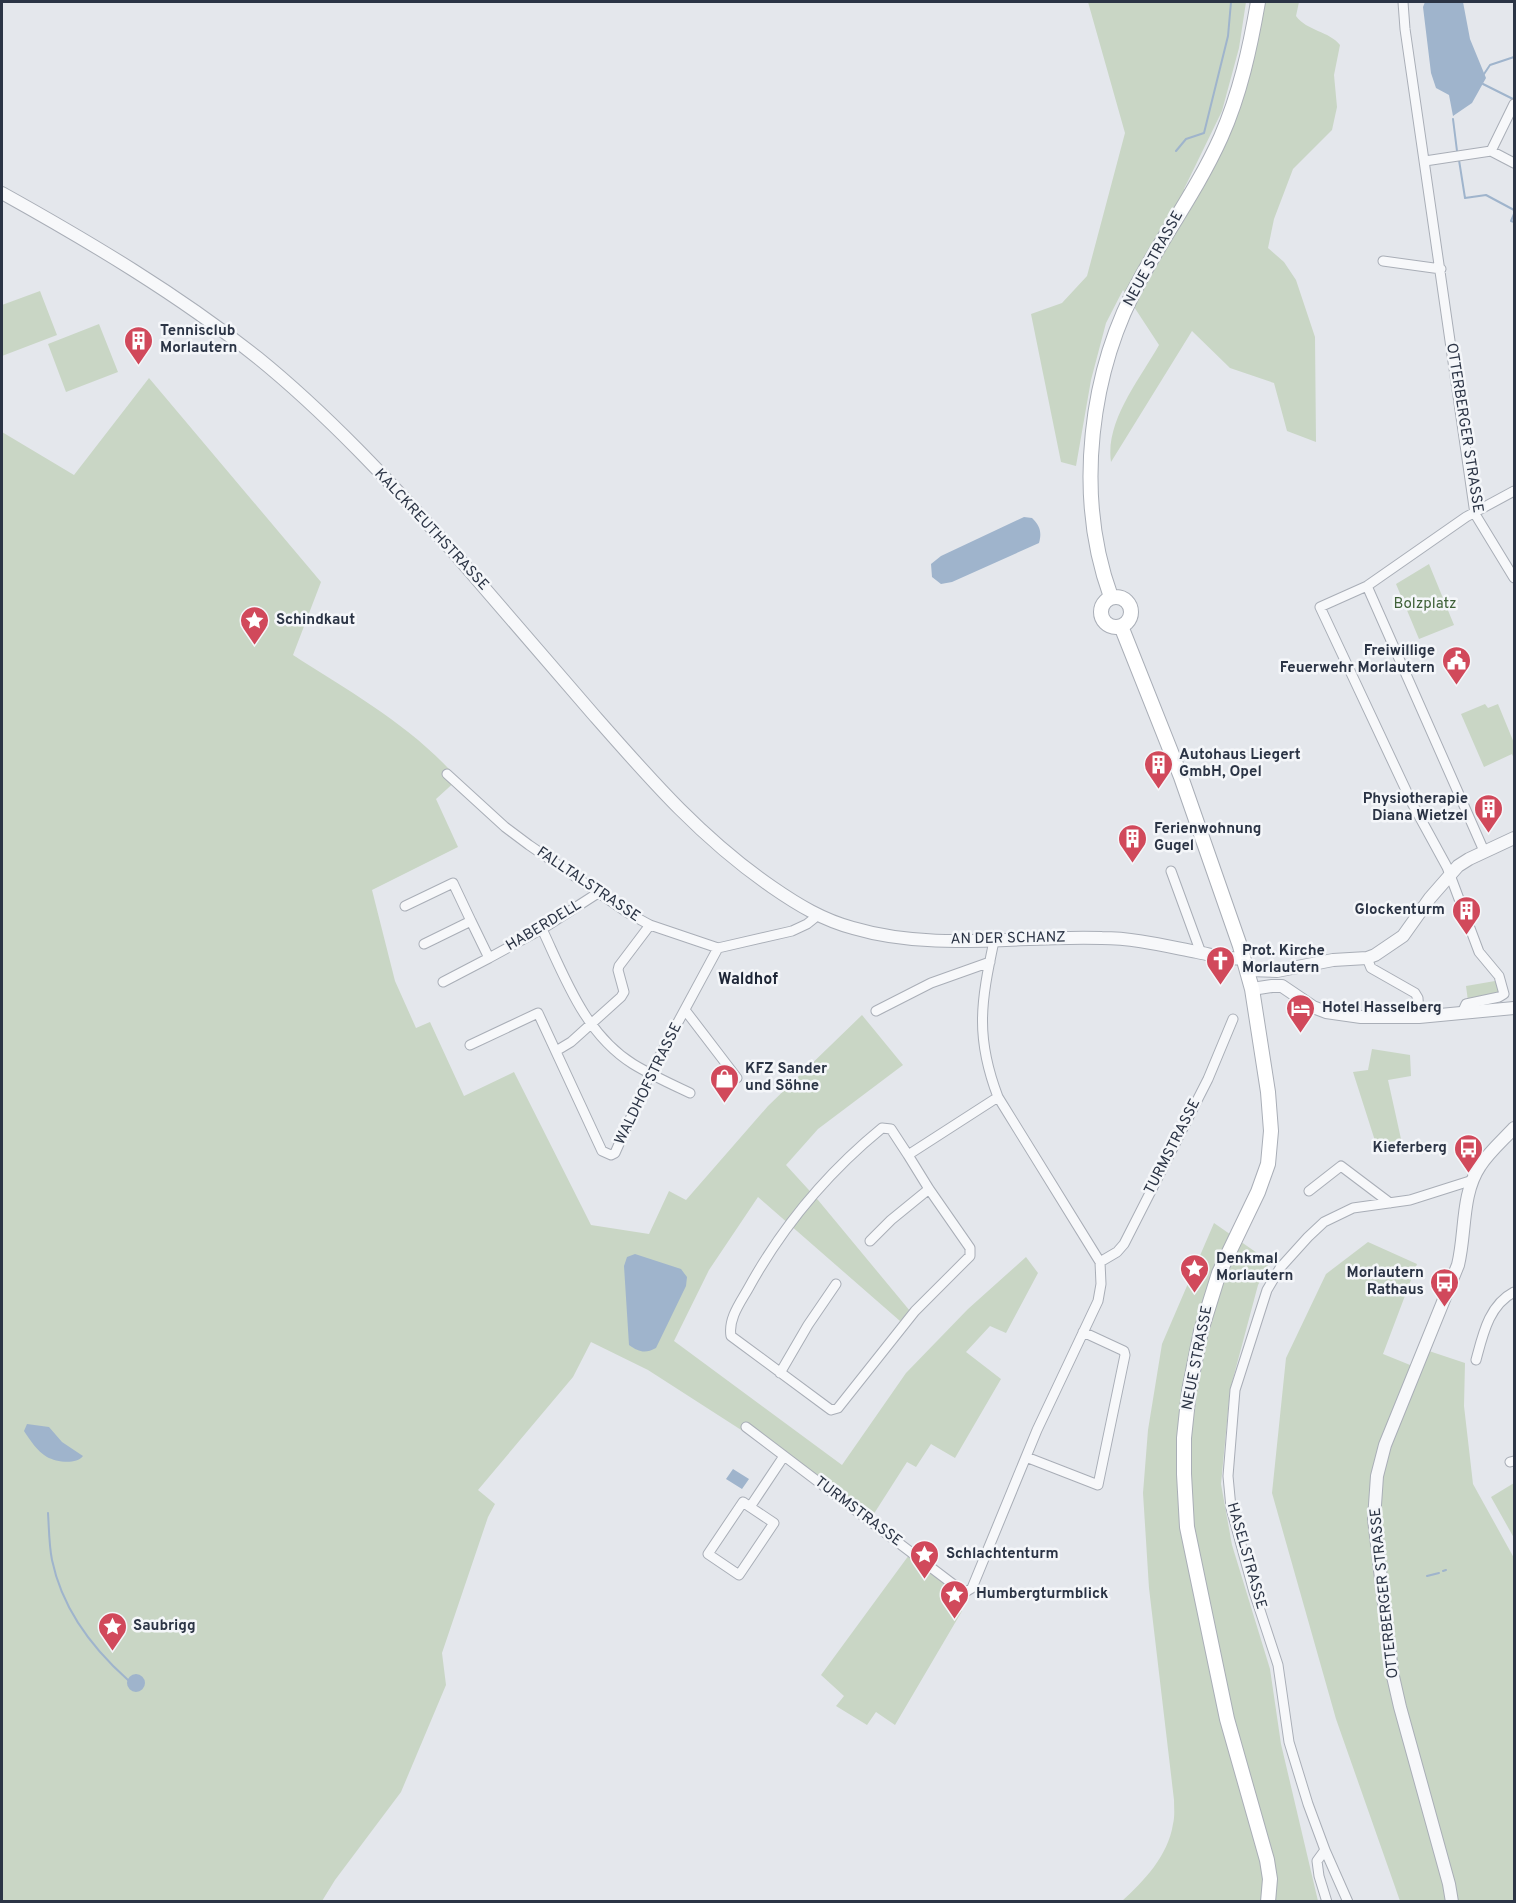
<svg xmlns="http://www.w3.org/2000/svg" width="1516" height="1903" viewBox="0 0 1516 1903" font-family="Overpass,sans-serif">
	<rect width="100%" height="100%" fill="#e4e7ec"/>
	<path fill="#c9d6c5" d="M 1088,2 L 1246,2 L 1239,48 L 1222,111 L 1184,189 L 1197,190 L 1259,23 L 1249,2 L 1299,2 L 1296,16 C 1307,31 1329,31 1340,45 L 1334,75 L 1337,107 L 1332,130 L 1293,169 L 1274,219 L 1268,248 L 1284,262 L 1296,280 L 1315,337 L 1316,442 L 1287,431 L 1274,383 L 1230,368 L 1192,331 L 1111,462 C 1105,421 1140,379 1159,345 L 1123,290 L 1106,323 L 1091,380 L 1076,466 L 1061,462 L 1031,314 L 1062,303 L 1087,276 L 1125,133 Z
		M 40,291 L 57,335 L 2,356 L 2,305 Z
		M 99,324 L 118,372 L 66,392 L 48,344 Z
		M 149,378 L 321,582 L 293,655 C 352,693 412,726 458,779 L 436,799 L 458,847 L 372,890 L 395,981 L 416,1028 L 430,1022 L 464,1096 L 514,1072 L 591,1225 L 649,1234 L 669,1191 L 686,1200 L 768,1106 L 862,1015 L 903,1065 L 818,1129 L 786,1165 L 818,1200 L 910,1311 L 900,1321 L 758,1197 L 709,1270 L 674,1341 L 842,1465 L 906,1373 L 968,1309 L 1026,1257 L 1038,1273 L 1006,1333 L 990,1326 L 966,1352 L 1001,1379 L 955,1458 L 931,1444 L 916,1467 L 907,1462 L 868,1523 L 749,1435 L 648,1370 L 591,1342 L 573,1377 L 478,1490 L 495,1504 L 488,1517 L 442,1653 L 446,1685 L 401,1792 L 335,1880 L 322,1901 L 2,1902 L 2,432 L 74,475 Z
		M 1429,564 L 1454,625 L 1419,639 L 1396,584 Z
		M 1485,704 L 1488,708 L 1498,704 L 1514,743 L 1514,759 L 1512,754 L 1484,767 L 1461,714 Z
		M 1495,981 L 1499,992 L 1468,1001 L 1466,986 Z
		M 1372,1049 L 1410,1055 L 1411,1076 L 1388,1080 L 1401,1139 L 1377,1147 L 1353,1072 L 1368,1070 Z
		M 1214,1223 L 1270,1262 L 1258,1285 L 1230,1390 L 1221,1484 L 1232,1545 L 1270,1669 L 1281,1744 L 1318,1901 L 1121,1902 C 1144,1881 1168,1856 1173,1824 C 1175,1816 1174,1808 1174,1800 L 1149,1588 L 1143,1493 L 1148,1430 L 1162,1344 Z
		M 1368,1242 L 1417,1264 L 1383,1354 L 1415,1367 L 1423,1349 L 1465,1363 L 1464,1406 L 1473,1484 L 1514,1558 L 1514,1901 L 1400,1901 L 1336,1719 L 1272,1493 L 1286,1358 L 1326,1274 Z
		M 1514,1483 L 1514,1538 L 1491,1497 Z
		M 909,1555 L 963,1595 L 959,1607 L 962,1611 L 895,1725 L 876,1712 L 867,1725 L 836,1706 L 844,1696 L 821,1675 Z"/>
	<path fill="#9fb4cc" d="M 1425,2 L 1463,2 L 1470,39 L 1486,78 L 1472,103 L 1453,116 L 1449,95 L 1436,88 L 1431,73 L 1423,7 Z
		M 1024,517 L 1032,518 C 1040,526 1042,532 1039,543 L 952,582 L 941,584 L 932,577 L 931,564 L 941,556 Z
		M 635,1254 L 681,1269 L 687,1277 L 686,1286 L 656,1348 C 645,1354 639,1352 629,1345 L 624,1266 L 627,1257 Z
		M 27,1424 L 49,1427 L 62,1442 L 83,1456 C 76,1465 56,1462 47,1457 C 37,1451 30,1440 24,1431 Z
		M 733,1469 L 749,1479 L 742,1489 L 726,1479 Z
		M127 1683a9 9 0 1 1 18 0a9 9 0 1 1-18 0Z"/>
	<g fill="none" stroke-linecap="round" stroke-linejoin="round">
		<path stroke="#9fb4cc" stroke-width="2" d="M 1484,74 L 1490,65 L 1514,57
			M 1483,84 L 1513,99
			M 1453,119 L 1457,151
			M 1176,151 L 1186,139 L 1204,133 L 1228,36 L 1231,2
			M 1459,160 L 1465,198 L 1486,195 L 1514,210
			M 1514,214 L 1511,221 L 1514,222
			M 48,1513 C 49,1528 49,1545 52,1560 C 62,1608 92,1648 128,1680
			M 1443,1571 L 1446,1570
			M 1427,1576 L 1439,1573"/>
		<defs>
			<path id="minor" d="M 1403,2 L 1405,29 L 1475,514 L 1514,578
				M 1491,151 L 1514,104
				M 1425,161 L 1491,151 L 1514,163
				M 1383,261 L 1441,269
				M 1367,586 L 1484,851
				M 447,774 L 505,827 L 529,845 L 628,913 L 650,925 L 718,948 L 792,931 L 807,924 L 817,916
				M 1171,871 L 1201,953
				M 405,906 L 453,883 L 471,921 L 424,944
				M 542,929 C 565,978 585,1034 633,1064 C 651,1075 671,1084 690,1093
				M 994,941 C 981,1002 975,1037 998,1097 L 1100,1262
				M 489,958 L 542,929 L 598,893
				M 1367,958 L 1371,968 L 1415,993 L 1418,998 L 1419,1017
				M 443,982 L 489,958 L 471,921
				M 685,1010 L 737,1078
				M 876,1011 L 931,983 L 990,962
				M 1462,1013 L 1466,1004 L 1499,997 L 1504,994 L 1499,976 L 1479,952 L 1447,867 L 1412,803 L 1320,607 L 1367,586 L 1466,517 L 1514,491
				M 470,1045 L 538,1013 L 602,1151 L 611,1155 L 615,1153 L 650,1074 L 718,948
				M 556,1051 L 571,1042 L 621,997 L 624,992 L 618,970 L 619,966 L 650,925
				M 908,1155 L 929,1189 L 970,1248 L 970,1256 L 915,1311 L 838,1408 L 831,1410 L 731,1336 C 728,1319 740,1303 748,1289 C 782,1227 827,1173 882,1128 L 891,1129 L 908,1155 L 998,1097
				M 1309,1191 L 1341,1166 L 1390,1203
				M 870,1241 L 891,1220 L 929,1189
				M 1476,1360 C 1483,1334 1489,1305 1514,1292
				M 780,1373 L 808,1325 L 836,1284
				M 746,1427 L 962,1591 L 967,1591
				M 1026,1457 L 1098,1485 L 1125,1355 L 1124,1351 L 1083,1332
				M 1510,1462 L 1514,1461
				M 750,1507 L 774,1523 L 739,1575 L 708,1554 L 743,1502 L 750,1507 L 784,1456
				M 967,1591 L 972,1588 L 1037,1430 L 1098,1301 L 1101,1284 L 1100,1262 L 1117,1252 L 1124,1244 L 1208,1079 L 1233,1019
				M 1325,1850 L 1317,1861 L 1319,1876 L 1327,1902
				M 1348,1902 L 1325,1850 L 1308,1804 L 1289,1742 L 1278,1665 L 1254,1592 L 1231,1508 L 1228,1476 L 1235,1390 L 1267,1290 L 1280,1268 L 1308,1237 L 1324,1222 L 1353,1208 L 1410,1200 L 1473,1180"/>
			<path id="tertiary" d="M 2,193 C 90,242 179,295 258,358 C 327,414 389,481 449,547 C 497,602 545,658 593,714 C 650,779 701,838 772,887 C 798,905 823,920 853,928 C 934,952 1019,935 1102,938 C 1134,938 1166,946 1197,952 C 1213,955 1228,960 1244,958
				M 1248,970 L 1277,971 L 1333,960 L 1367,958 L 1375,955 L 1403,936 L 1430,898 L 1458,866 L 1469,859 L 1514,838
				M 1252,989 L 1272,986 L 1282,986 L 1313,1007 L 1326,1012 L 1361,1017 L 1419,1017 L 1514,1008
				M 1452,1902 L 1449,1884 L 1400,1707 L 1392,1672 L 1374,1519 L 1377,1476 L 1385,1445 L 1458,1265 C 1466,1233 1461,1194 1480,1166 C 1489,1152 1503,1140 1514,1128"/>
			<path id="secondary" d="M1101 612a15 15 0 1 1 30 0a15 15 0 1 1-30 0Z
				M 1111,597 C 1074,495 1089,370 1142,276 C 1168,229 1199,186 1221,137 C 1240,94 1250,48 1258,2
				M 1121,626 L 1181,777 L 1240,946 L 1252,989 L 1268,1092 L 1271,1131 L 1268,1164 L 1258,1192 L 1219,1273 L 1201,1331 L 1189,1391 L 1184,1438 L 1184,1474 L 1187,1527 L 1227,1719 L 1267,1860 L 1270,1879 L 1268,1902"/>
		</defs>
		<use href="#minor" stroke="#a9aeb7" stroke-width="11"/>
		<use href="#tertiary" stroke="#a9aeb7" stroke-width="14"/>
		<use href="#secondary" stroke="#a9aeb7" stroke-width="16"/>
		<use href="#minor" stroke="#f7f8fa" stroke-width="9"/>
		<use href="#tertiary" stroke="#f7f8fa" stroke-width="12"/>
		<use href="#secondary" stroke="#fff" stroke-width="14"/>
	</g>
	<defs>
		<symbol id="building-pin" viewBox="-11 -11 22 30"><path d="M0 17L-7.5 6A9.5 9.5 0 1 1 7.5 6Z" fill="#d1495b" stroke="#f4f6f9"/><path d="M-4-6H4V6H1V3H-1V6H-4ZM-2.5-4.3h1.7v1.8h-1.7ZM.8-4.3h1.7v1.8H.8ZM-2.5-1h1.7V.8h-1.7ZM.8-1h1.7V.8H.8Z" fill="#fff"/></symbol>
		<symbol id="sight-pin" viewBox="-11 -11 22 30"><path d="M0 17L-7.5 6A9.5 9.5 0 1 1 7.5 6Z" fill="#d1495b" stroke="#f4f6f9"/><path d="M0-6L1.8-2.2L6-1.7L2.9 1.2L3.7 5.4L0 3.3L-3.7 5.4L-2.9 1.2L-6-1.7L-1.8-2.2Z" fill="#fff"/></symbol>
		<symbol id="civic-pin" viewBox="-11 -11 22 30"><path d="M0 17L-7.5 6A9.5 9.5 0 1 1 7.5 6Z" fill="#d1495b" stroke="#f4f6f9"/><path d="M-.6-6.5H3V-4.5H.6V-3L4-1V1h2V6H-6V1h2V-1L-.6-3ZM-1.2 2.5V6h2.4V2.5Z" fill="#fff"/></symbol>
		<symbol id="church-pin" viewBox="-11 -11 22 30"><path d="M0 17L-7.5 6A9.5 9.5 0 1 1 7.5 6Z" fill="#d1495b" stroke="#f4f6f9"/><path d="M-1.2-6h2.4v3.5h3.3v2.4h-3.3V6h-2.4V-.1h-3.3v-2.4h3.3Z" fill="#fff"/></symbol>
		<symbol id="hotel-pin" viewBox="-11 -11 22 30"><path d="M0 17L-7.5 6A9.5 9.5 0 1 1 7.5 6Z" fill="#d1495b" stroke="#f4f6f9"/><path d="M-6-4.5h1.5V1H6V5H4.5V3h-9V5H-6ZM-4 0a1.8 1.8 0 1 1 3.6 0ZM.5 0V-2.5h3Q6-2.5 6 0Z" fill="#fff"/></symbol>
		<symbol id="shop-pin" viewBox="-11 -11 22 30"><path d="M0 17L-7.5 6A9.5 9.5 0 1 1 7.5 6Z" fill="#d1495b" stroke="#f4f6f9"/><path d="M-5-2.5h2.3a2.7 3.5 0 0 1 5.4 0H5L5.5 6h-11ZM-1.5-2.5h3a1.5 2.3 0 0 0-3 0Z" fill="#fff"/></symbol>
		<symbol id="bus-pin" viewBox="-11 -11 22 30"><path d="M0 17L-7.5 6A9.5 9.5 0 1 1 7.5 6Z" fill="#d1495b" stroke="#f4f6f9"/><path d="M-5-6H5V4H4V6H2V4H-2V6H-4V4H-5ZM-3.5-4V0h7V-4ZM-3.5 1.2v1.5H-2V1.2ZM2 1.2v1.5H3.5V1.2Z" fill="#fff"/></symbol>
	</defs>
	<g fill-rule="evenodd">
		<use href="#building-pin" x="122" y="324" width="33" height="45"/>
		<use href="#sight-pin" x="238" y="604" width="33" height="45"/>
		<use href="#civic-pin" x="1440" y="644" width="33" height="45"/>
		<use href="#building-pin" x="1142" y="748" width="33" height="45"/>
		<use href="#building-pin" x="1472" y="792" width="33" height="45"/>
		<use href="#building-pin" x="1116" y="822" width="33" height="45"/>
		<use href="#building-pin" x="1450" y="894" width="33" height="45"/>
		<use href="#church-pin" x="1204" y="944" width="33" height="45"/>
		<use href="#hotel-pin" x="1284" y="992" width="33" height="45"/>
		<use href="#shop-pin" x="708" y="1062" width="33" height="45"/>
		<use href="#bus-pin" x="1452" y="1132" width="33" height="45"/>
		<use href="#sight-pin" x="1178" y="1252" width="33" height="45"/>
		<use href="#bus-pin" x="1428" y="1266" width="33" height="45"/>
		<use href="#sight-pin" x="908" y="1538" width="33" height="45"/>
		<use href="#sight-pin" x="938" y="1578" width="33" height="45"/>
		<use href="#sight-pin" x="96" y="1610" width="33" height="45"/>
	</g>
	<g text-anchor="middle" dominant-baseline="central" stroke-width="5" stroke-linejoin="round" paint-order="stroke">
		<g font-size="15" fill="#2b3445" stroke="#f4f6f9">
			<text transform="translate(1154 259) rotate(-61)">NEUE STRASSE</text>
			<text transform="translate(1464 428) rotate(81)">OTTERBERGER STRASSE</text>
			<text transform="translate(431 530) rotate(47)">KALCKREUTHSTRASSE</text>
			<text transform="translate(588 885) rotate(34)">FALLTALSTRASSE</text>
			<text transform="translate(544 926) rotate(-31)">HABERDELL</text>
			<text transform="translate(1008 939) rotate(-1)">AN DER SCHANZ</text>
			<text transform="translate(649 1084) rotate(-64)">WALDHOFSTRASSE</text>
			<text transform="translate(1173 1147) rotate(-63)">TURMSTRASSE</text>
			<text transform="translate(1198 1358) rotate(-79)">NEUE STRASSE</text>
			<text transform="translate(858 1512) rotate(37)">TURMSTRASSE</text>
			<text transform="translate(1246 1556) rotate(74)">HASELSTRASSE</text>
			<text transform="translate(1385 1593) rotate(-96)">OTTERBERGER STRASSE</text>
		</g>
		<g font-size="15" font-weight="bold" fill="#2b3445" stroke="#f4f6f9" text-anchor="start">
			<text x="160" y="331">Tennisclub<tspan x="160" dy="17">Morlautern</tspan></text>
			<text x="276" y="620">Schindkaut</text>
			<text x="1435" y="651" text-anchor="end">Freiwillige<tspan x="1435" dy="17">Feuerwehr Morlautern</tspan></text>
			<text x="1179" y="755">Autohaus Liegert<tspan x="1179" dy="17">GmbH, Opel</tspan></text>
			<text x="1468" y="799" text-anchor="end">Physiotherapie<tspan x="1468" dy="17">Diana Wietzel</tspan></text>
			<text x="1154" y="829">Ferienwohnung<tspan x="1154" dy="17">Gugel</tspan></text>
			<text x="1445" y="910" text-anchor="end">Glockenturm</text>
			<text x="1242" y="951">Prot. Kirche<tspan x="1242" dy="17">Morlautern</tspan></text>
			<text x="1322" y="1008">Hotel Hasselberg</text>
			<text x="745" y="1069">KFZ Sander<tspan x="745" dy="17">und Söhne</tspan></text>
			<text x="1447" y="1148" text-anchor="end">Kieferberg</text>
			<text x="1216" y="1259">Denkmal<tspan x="1216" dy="17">Morlautern</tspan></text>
			<text x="1424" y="1273" text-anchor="end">Morlautern<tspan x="1424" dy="17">Rathaus</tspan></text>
			<text x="946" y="1554">Schlachtenturm</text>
			<text x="976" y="1594">Humbergturmblick</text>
			<text x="133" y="1626">Saubrigg</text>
		</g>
		<g font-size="15" fill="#3f6138" stroke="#f4f6f9">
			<text x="1425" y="604">Bolzplatz</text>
		</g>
		<g font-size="16" font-weight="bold" fill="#1d2536" stroke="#f4f6f9">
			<text x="748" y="980">Waldhof</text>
		</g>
	</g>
	<rect width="1516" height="1903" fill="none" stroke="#2b3445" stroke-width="6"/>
</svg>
